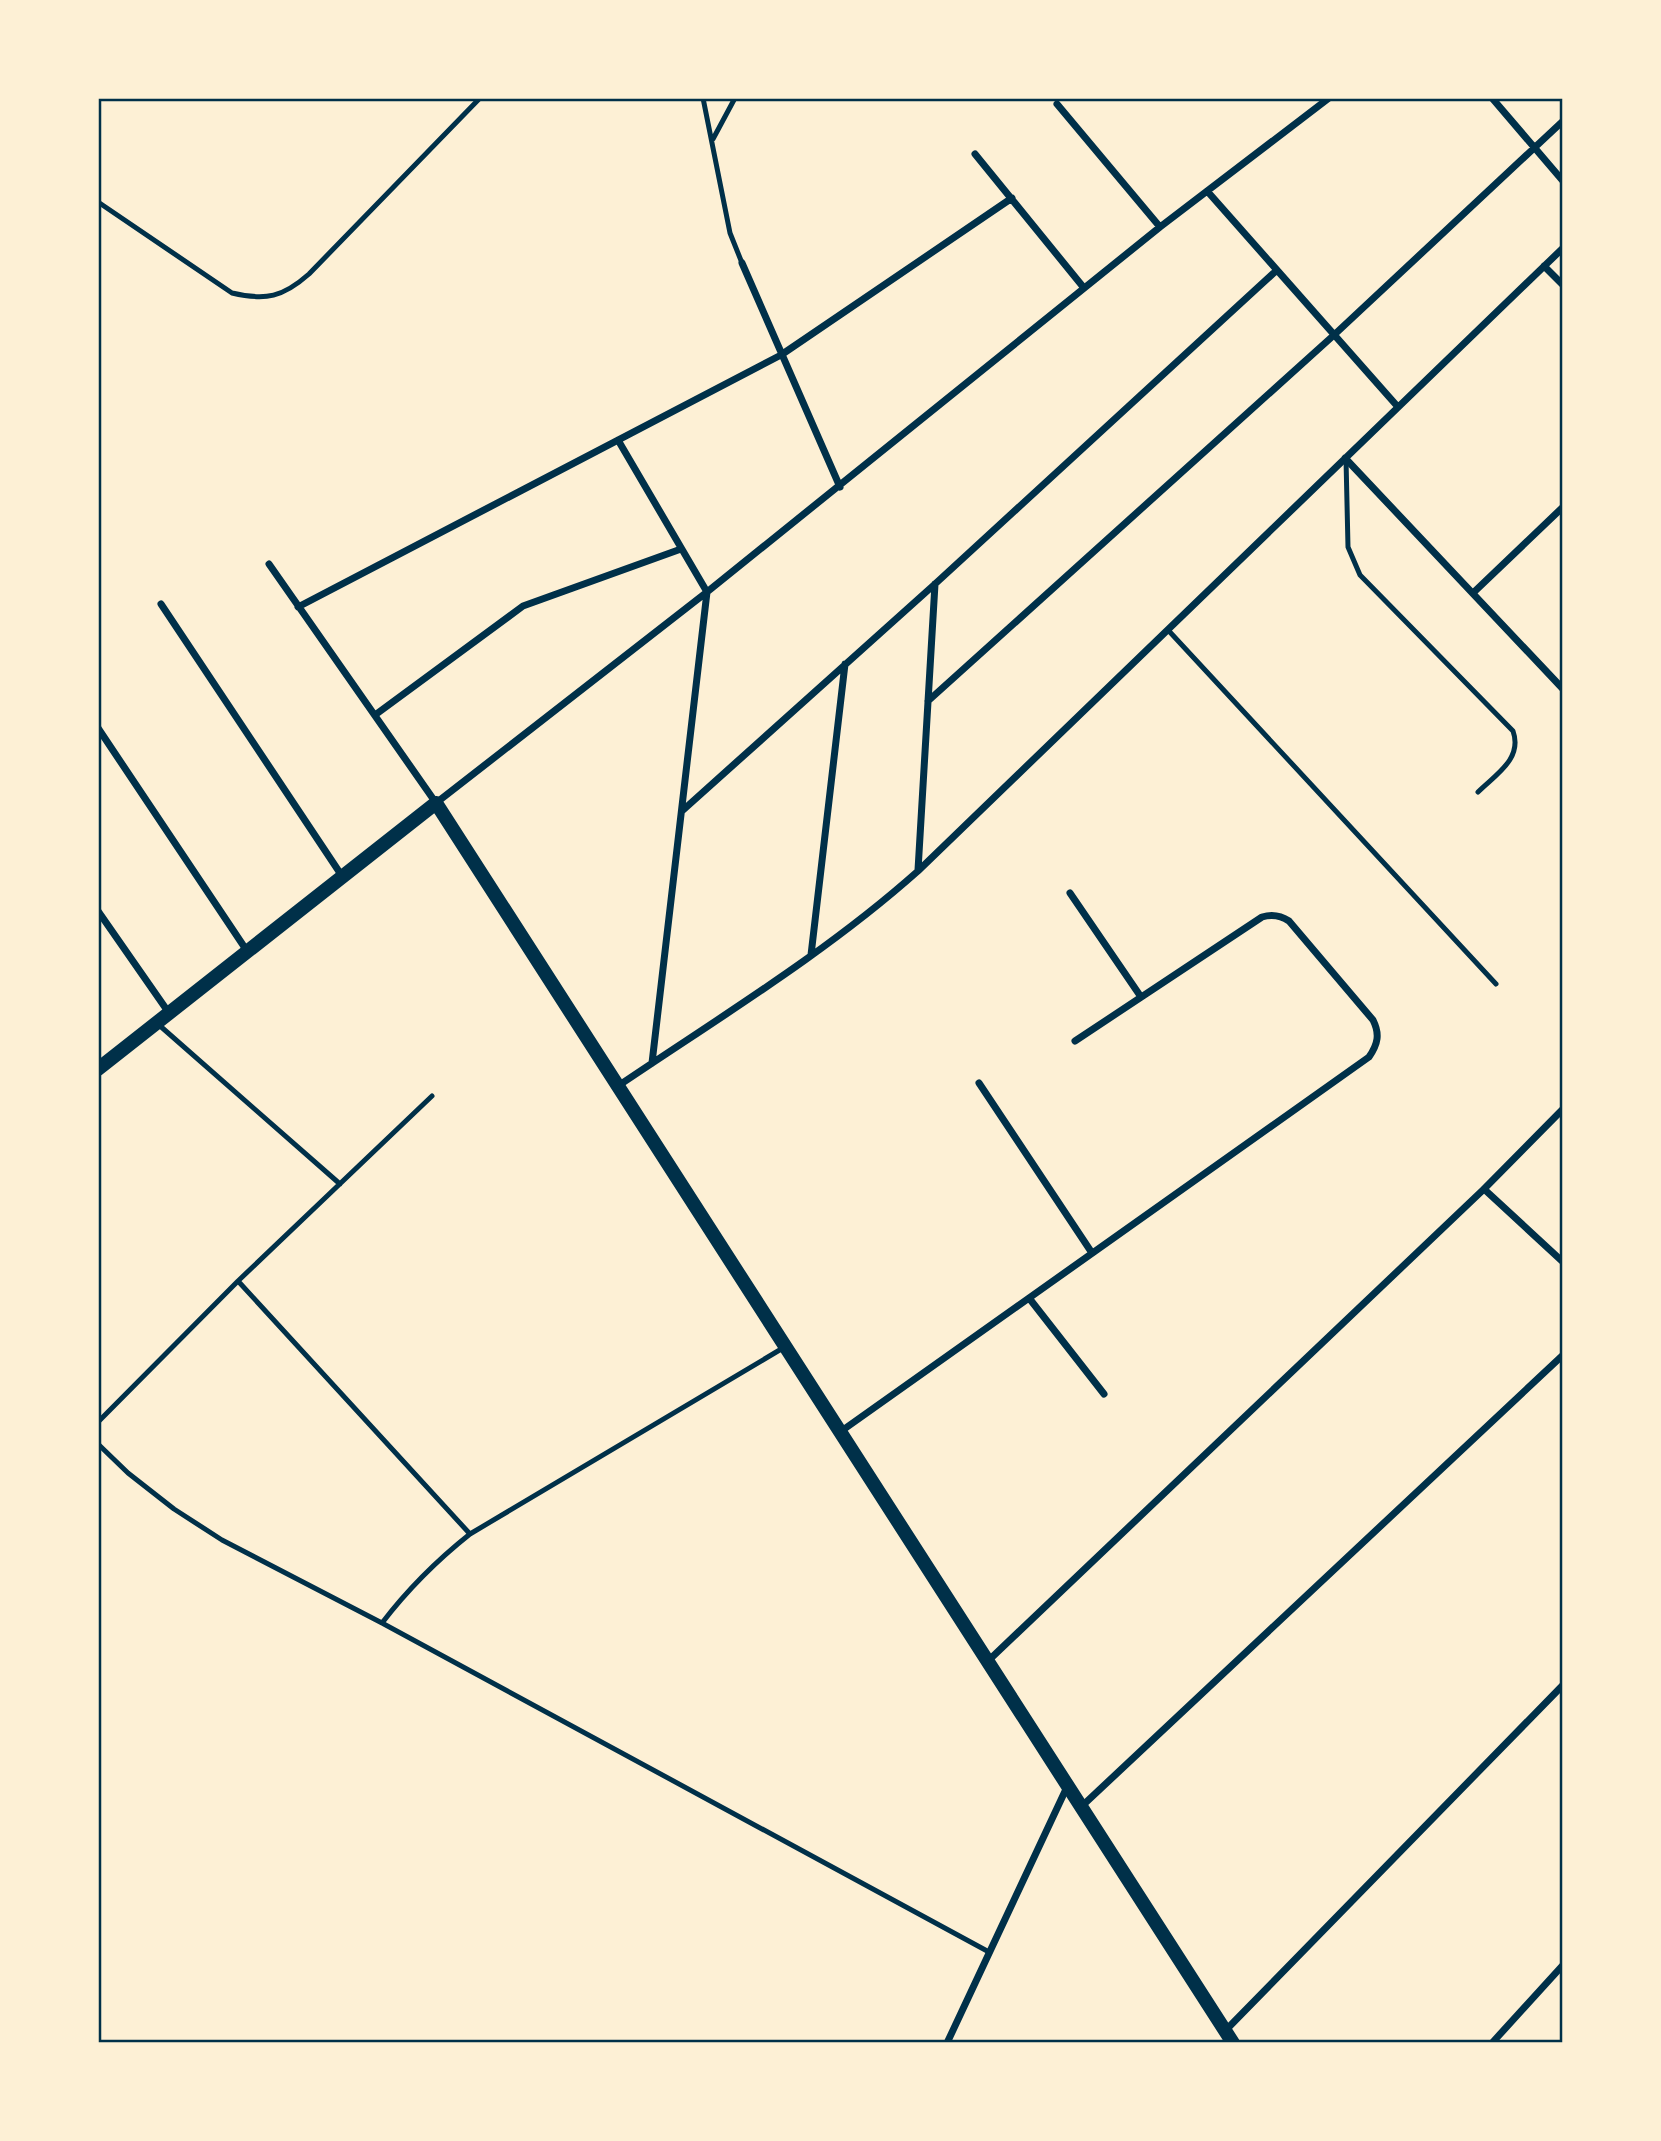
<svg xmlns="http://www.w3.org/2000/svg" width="1661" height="2141" viewBox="0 0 1661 2141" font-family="Signika,sans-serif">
	<rect width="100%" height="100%" fill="#fdf0d5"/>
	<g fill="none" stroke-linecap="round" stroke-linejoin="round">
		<path stroke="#003049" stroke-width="5" d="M 703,98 L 730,233 L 742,263
			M 713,139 L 735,98
			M 98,202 L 232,293 C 266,301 283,297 309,274 L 480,98
			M 1346,459 L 1348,547 L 1360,575 L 1513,731 C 1523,759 1495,775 1478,792
			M 1168,630 L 1496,984
			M 159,1025 L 340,1184
			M 238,1281 L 470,1534
			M 98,1422 L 238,1281 L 432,1096
			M 98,1444 L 128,1473 L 174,1509 L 222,1540 L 382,1623 L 989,1952
			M 382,1623 C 408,1589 436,1561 470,1534 L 783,1348"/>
		<path stroke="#003049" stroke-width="7" d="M 1492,98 L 1563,181
			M 1057,104 L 1160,227
			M 975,154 L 1084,288
			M 1208,192 L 1398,407
			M 742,263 L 840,487
			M 1544,266 L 1563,285
			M 618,440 L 707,592 L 652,1063
			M 1345,458 L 1563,689
			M 269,564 L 436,803 L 707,592 L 1160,227 L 1329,98
			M 1473,593 L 1563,507
			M 161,604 L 342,876
			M 298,607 L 781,355 L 1012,198
			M 928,701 L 1334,335 L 1563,121
			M 375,715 L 523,606 L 681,549
			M 98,728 L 247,951
			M 682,811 L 935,584 L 1277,270
			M 918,870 L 935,584
			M 1070,893 L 1141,997
			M 98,911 L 169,1013
			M 811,955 L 845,664
			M 979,1083 L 1092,1253
			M 618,1086 C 720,1017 826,953 918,871 L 1563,248
			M 1484,1189 L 1563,1262
			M 1029,1298 L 1104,1394
			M 840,1432 L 1369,1057 C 1378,1044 1380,1034 1373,1020 L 1289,921 C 1280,915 1272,914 1262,917 L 1075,1041
			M 988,1661 L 1484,1189 L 1563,1109
			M 1081,1807 L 1563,1355
			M 1225,2031 L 1563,1685
			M 947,2043 L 1067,1787
			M 1492,2043 L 1563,1965"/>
		<path stroke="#003049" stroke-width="14" d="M 98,1069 L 436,803 L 1233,2043"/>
	</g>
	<rect width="1661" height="2141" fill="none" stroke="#fdf0d5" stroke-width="200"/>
	<rect x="100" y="100" width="1461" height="1941" fill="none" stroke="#003049" stroke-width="2.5"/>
</svg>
